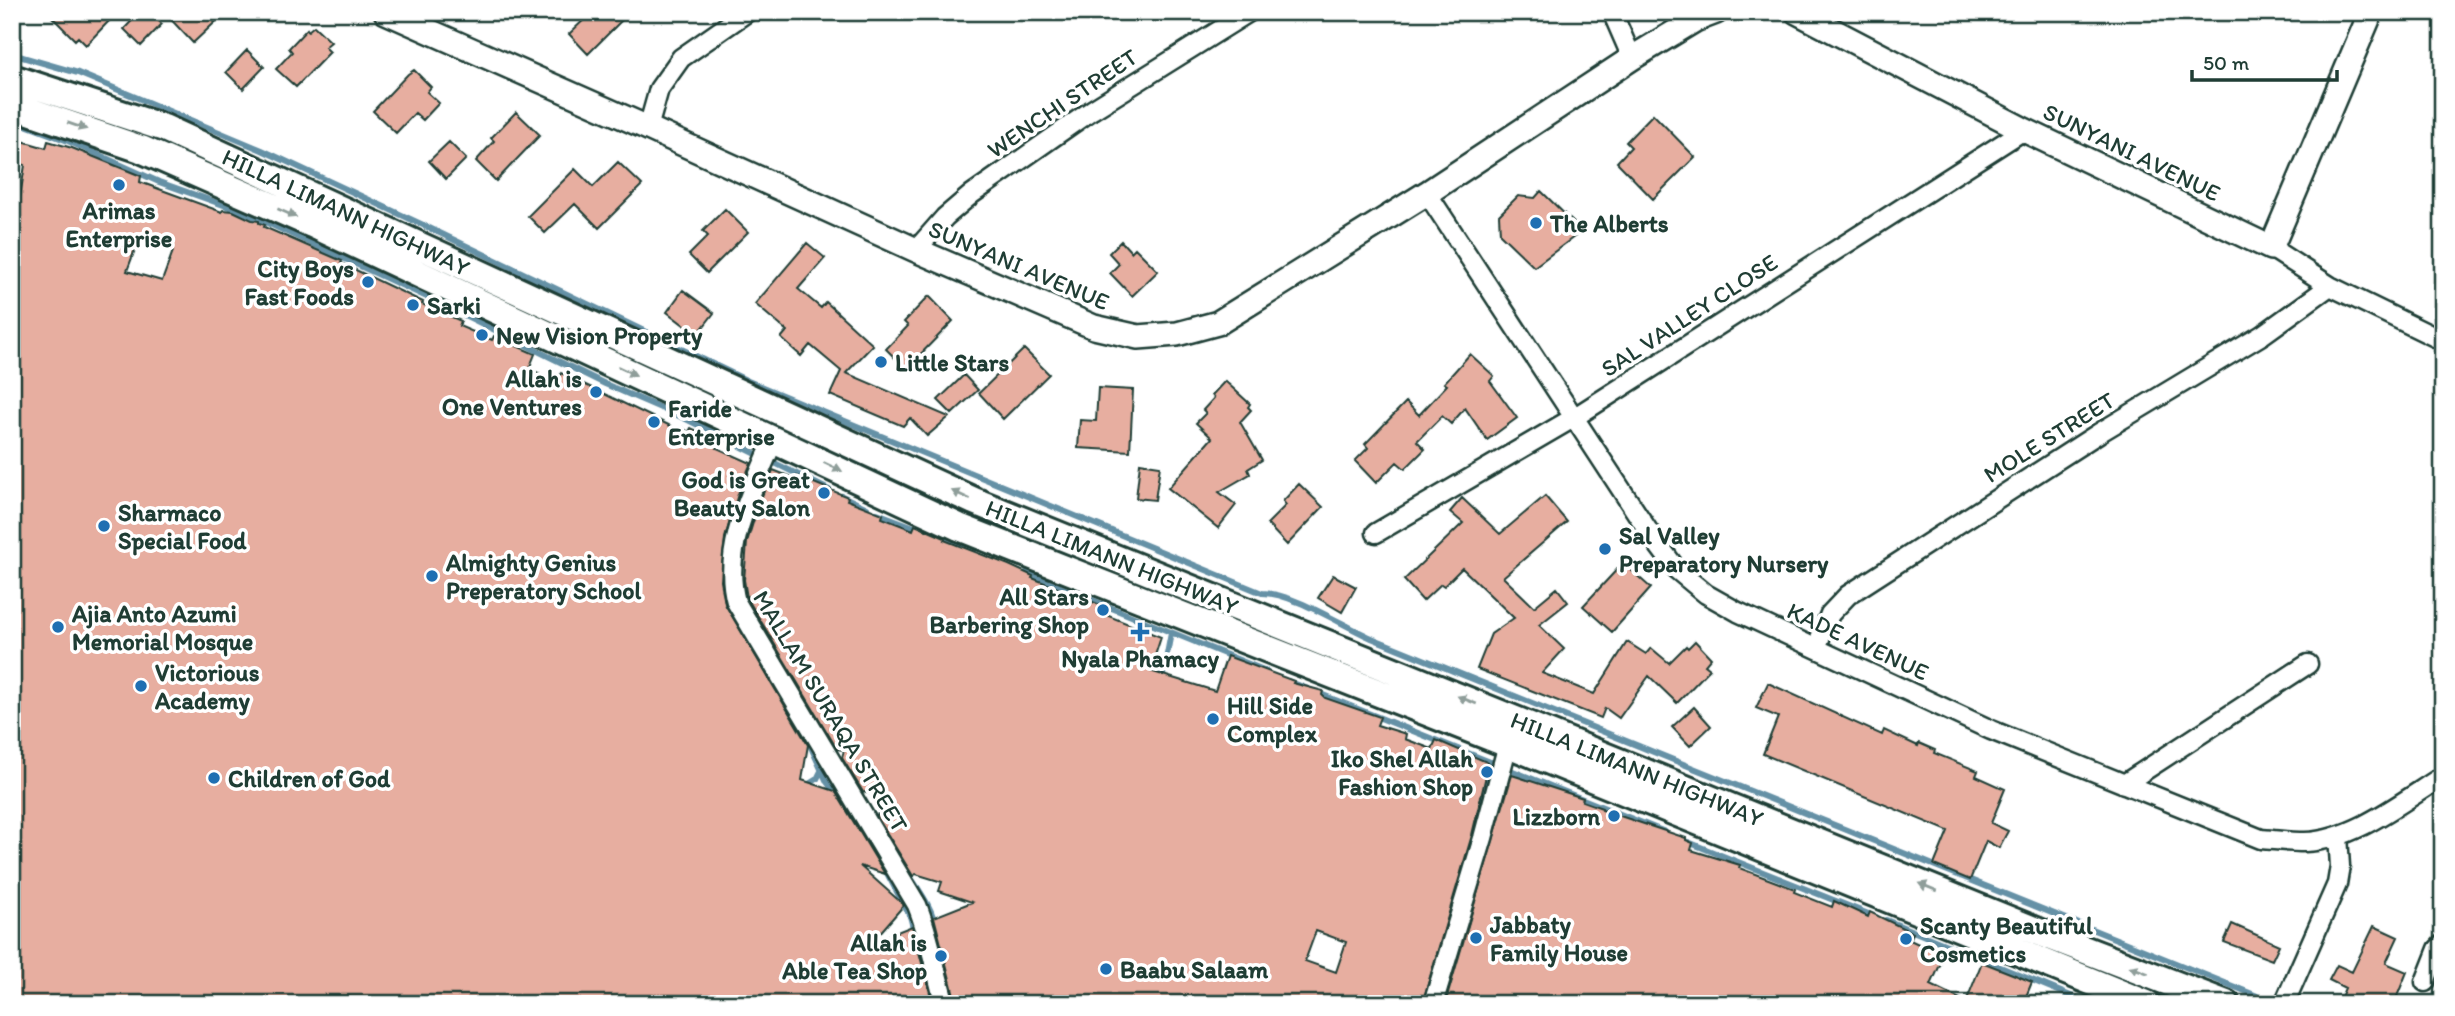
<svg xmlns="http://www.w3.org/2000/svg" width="2455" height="1016" viewBox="0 0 2455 1016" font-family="Itim,sans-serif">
	<rect width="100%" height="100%" fill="#fff"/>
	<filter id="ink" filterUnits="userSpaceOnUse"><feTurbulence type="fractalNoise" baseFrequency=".0143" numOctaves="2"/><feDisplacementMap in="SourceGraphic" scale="14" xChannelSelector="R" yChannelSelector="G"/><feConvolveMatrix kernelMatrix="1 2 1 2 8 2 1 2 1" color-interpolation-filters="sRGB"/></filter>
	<g filter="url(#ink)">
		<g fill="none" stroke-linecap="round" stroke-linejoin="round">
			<path stroke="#6591a6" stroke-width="6" d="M 12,54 L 78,73 L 262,150 L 421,224 L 748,381 L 1262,593 C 1294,593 1343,626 1374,639 L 2277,1004
				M 12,120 L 68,141 L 159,182 L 246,213 L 444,305 L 605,384 L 686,419 L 829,490
				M 842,496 L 867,508
				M 877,513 L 919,529
				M 12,518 L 13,515 L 22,518
				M 939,537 L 974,552
				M 722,561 L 727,542 L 730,517
				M 1026,573 L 1266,671
				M 729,604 L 738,626
				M 761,666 L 790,709
				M 1145,668 L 1163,673
				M 1163,675 L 1171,633
				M 1288,681 L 1665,832
				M 805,734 L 827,782 L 854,817
				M 804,787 L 817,779 L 821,771
				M 1492,837 L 1504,802
				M 1688,842 L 1876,917
				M 1468,858 L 1492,762
				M 881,862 L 910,916 L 933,1004
				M 903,866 C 922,895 939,913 938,950
				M 1886,920 L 2090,1004"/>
		</g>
		<path fill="#e7aea0" stroke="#1f3d34" stroke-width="2" fill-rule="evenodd" d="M 47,12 L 100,12 L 109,21 L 86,45 L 78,37 L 75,40 Z
			M 140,12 L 149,12 L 162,24 L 141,46 L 124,29 Z
			M 164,12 L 226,12 L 193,43 Z
			M 592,12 L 630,12 L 588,54 L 569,34 Z
			M 314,26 L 331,42 L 325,47 L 330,52 L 296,87 L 276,69 L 292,52 L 289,48 L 307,29 L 308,31 Z
			M 247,50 L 264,67 L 243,89 L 226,72 Z
			M 414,70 L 431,87 L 427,92 L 439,103 L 423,120 L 415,113 L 396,133 L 373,111 L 408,74 Z
			M 516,112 L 540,135 L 496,181 L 476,161 L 494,141 L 491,138 Z
			M 1653,114 L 1695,157 L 1653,199 L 1617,162 L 1631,147 L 1626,142 Z
			M 12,138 L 46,148 L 48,141 L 72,148 L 141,176 L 140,182 L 222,212 L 223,210 L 233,211 L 252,220 L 259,221 L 259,223 L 265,225 L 264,227 L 342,261 L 341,263 L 423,302 L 422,304 L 461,321 L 459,326 L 492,340 L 494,336 L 535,354 L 529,369 L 557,381 L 561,373 L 681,431 L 682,428 L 689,432 L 691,428 L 720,441 L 717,448 L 751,463 L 738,494 L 725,538 L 721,581 L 725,604 L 808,745 L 802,780 L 835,791 L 885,874 L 860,866 L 904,905 L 872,942 L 912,926 L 933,1004 L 367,1004 L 350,997 L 348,1004 L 12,1004 L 12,523 L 16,512 L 12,510 L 12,215 L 17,216 L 25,165 L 12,162 ZM 139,239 L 173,251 L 162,281 L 127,271 Z
			M 449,142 L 466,159 L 446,179 L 429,161 Z
			M 618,162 L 642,185 L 599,228 L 575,204 L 545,233 L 528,216 L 575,169 L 593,187 Z
			M 1541,191 L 1582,231 L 1534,267 L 1500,234 L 1499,215 L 1518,196 L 1535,198 Z
			M 725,209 L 748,232 L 707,273 L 689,255 L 708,236 L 703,231 Z
			M 1121,241 L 1131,252 L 1135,248 L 1158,271 L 1132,296 L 1110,273 L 1119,264 L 1109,253 Z
			M 807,243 L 825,258 L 798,289 L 821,308 L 826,302 L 873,345 L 846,373 L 949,417 L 927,436 L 910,418 L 903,426 L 830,395 L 841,371 L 810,345 L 801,356 L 781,338 L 787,331 L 755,304 Z
			M 683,290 L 714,313 L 697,335 L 667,312 Z
			M 929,296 L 953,321 L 906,369 L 886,349 L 908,326 L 904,322 Z
			M 1024,349 L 1049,374 L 1003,419 L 979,393 Z
			M 1470,354 L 1494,376 L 1490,381 L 1517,418 L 1487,440 L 1465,408 L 1451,424 L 1442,416 L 1417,441 L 1425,449 L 1405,469 L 1397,462 L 1376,483 L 1355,461 L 1368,448 L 1365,444 L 1406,402 L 1419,415 L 1447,385 L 1444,383 Z
			M 964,375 L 978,390 L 952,414 L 938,400 Z
			M 1225,381 L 1250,404 L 1248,407 L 1251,410 L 1240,422 L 1262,460 L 1248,469 L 1250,474 L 1219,492 L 1236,505 L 1218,528 L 1168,488 L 1212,438 L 1196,423 L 1206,413 L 1203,410 L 1214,398 L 1212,395 Z
			M 1098,388 L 1133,390 L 1130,451 L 1078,448 L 1080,420 L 1096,421 Z
			M 1140,463 L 1160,466 L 1155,500 L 1136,498 Z
			M 773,470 L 796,479 L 797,476 L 848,497 L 847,500 L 883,514 L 882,518 L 913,530 L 915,525 L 945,538 L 944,540 L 1009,565 L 1033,576 L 1032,578 L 1108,608 L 1106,615 L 1161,637 L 1150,671 L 1215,691 L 1227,656 L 1294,681 L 1293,683 L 1323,691 L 1322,695 L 1325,698 L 1380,717 L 1377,725 L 1406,734 L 1405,739 L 1432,749 L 1436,740 L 1489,763 L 1472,835 L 1422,1004 L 956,1003 L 934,917 L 972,902 L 939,891 L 942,882 L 916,874 L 913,876 L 877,817 L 883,796 L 863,792 L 842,758 L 844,750 L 837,749 L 747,598 L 744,580 L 747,542 L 759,503 ZM 1316,931 L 1346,942 L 1336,972 L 1305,961 Z
			M 1299,484 L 1323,507 L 1287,545 L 1267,524 L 1286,505 L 1283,501 Z
			M 1545,496 L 1567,522 L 1503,577 L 1534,607 L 1557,588 L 1568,602 L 1539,625 L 1564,649 L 1542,673 L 1594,694 L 1627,642 L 1646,654 L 1651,648 L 1669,663 L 1686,646 L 1688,648 L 1695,641 L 1711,658 L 1705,665 L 1710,669 L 1677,703 L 1649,676 L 1619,718 L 1605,708 L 1601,718 L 1477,669 L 1491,634 L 1514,618 L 1462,568 L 1444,586 L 1441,584 L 1423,601 L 1404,580 L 1463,523 L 1450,512 L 1462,498 L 1500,534 Z
			M 1623,563 L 1651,588 L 1612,632 L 1583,606 Z
			M 1333,575 L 1356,587 L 1342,612 L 1318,598 Z
			M 1768,683 L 1882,735 L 1884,730 L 1918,746 L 1919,743 L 1935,750 L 1934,753 L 1978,771 L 1976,776 L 2005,789 L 1991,823 L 2008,831 L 1999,848 L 1986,841 L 1970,880 L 1934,865 L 1948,831 L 1763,754 L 1778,717 L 1756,708 Z
			M 1694,707 L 1711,726 L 1690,746 L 1672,727 Z
			M 1512,775 L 1583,798 L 1582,801 L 1602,808 L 1602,810 L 1686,838 L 1686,840 L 1693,843 L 1691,850 L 1740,865 L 1739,868 L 1795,889 L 1794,892 L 1832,907 L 1834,901 L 1868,917 L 1870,912 L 1913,933 L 1910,940 L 1944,956 L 1931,985 L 1966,1002 L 1982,962 L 2015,975 L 2032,982 L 2023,1004 L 1445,1004 Z
			M 2232,924 L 2279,945 L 2272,960 L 2224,942 Z
			M 2374,926 L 2398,937 L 2386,963 L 2407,972 L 2394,1004 L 2354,1004 L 2341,997 L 2345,988 L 2329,980 L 2337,965 L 2352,972 Z"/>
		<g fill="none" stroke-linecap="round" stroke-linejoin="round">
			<defs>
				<path id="minor" d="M 1612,12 L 1632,58
					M 648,128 L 659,89 L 681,58 L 747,12
					M 1427,193 L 1653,538 L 1677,570 L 1706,594 L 1738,612 L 1991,730 L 2261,839 C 2275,840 2290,842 2305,842 C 2355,840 2401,802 2443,776
					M 2271,248 L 2330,286 L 2443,341
					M 916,250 L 945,217 L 972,194 L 1092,110 L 1249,12
					M 774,439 C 753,490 721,547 736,602 L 917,905 C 930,937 935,971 945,1004
					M 1376,533 L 1575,417 L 2024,130
					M 1816,648 L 1830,614 L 1848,595 L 2099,433 L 2262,335 L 2330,286
					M 2124,784 L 2308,664
					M 2425,982 L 2438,949 L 2443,944
					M 1433,1004 L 1483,838 L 1508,744
					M 2284,1004 L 2337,884 L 2340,866 L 2338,836"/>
				<path id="tertiary" d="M 386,12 L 648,128 L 916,250 L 1094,327 L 1138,337 L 1177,334 L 1218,323 L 1427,193 L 1632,58 L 1695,20 L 1716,12
					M 1797,12 L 2024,130 L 2271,248 L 2371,12"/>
				<path id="secondary" d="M 12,78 L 164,128 L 974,501 L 2044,934 L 2226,1004
					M 12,105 L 141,149 L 312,224 L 959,527 L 1508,744 L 2147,1004"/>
			</defs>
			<use href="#minor" stroke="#1f3d34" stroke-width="23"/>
			<use href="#tertiary" stroke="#1f3d34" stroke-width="28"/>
			<use href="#secondary" stroke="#1f3d34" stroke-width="32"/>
			<use href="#minor" stroke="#fff" stroke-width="18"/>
			<use href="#tertiary" stroke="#fff" stroke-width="23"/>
			<use href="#secondary" stroke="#fff" stroke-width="26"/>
		</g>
		<defs><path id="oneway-solid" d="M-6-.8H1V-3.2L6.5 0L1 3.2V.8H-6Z" transform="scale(1.75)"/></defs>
		<g fill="#8f9e9a">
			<use href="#oneway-solid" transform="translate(77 126) rotate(19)"/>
			<use href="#oneway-solid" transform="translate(287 213) rotate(24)"/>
			<use href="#oneway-solid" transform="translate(627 371) rotate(25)"/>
			<use href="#oneway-solid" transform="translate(833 467) rotate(25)"/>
			<use href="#oneway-solid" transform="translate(961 495) rotate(-155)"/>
			<use href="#oneway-solid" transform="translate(1467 700) rotate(-158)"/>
			<use href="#oneway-solid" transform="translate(1928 887) rotate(-158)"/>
			<use href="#oneway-solid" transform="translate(2139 970) rotate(-159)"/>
		</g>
	</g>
	<g fill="#1f6fb2" stroke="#fff" stroke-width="2.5">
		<circle cx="119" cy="185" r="7"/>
		<circle cx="1536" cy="223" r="7"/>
		<circle cx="368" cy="282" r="7"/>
		<circle cx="413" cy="305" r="7"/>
		<circle cx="482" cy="335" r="7"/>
		<circle cx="881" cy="362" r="7"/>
		<circle cx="596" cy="392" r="7"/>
		<circle cx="654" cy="422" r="7"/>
		<circle cx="824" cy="493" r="7"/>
		<circle cx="104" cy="526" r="7"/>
		<circle cx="1605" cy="549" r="7"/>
		<circle cx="432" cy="576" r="7"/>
		<circle cx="1103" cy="610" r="7"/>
		<circle cx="58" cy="627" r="7"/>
		<path d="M1136.5 621.5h7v7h7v7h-7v7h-7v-7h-7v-7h7z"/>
		<circle cx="141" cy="686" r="7"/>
		<circle cx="1213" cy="719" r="7"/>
		<circle cx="1487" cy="772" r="7"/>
		<circle cx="214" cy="778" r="7"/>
		<circle cx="1614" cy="816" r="7"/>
		<circle cx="1476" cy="938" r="7"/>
		<circle cx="1906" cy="939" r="7"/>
		<circle cx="941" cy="956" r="7"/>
		<circle cx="1106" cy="969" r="7"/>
	</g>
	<g text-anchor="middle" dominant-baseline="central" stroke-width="7" stroke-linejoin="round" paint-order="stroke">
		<g font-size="24" fill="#1f3d34" stroke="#fff">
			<text transform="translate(1062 103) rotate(-34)">WENCHI STREET</text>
			<text transform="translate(2132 152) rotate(26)">SUNYANI AVENUE</text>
			<text transform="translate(346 212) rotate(25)">HILLA LIMANN HIGHWAY</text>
			<text transform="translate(1019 265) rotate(23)">SUNYANI AVENUE</text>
			<text transform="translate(1689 315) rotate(-33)">SAL VALLEY CLOSE</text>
			<text transform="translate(2049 437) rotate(-32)">MOLE STREET</text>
			<text transform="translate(1112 557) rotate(22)">HILLA LIMANN HIGHWAY</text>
			<text transform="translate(1858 641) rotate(25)">KADE AVENUE</text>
			<text transform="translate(831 711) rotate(59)">MALLAM SURAQA STREET</text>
			<text transform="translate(1637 769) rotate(22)">HILLA LIMANN HIGHWAY</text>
		</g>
		<g font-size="24" font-weight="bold" fill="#1f3d34" stroke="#fff" text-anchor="start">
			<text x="119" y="210" text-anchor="middle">Arimas<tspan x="119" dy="28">Enterprise</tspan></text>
			<text x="1550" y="223">The Alberts</text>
			<text x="354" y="268" text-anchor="end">City Boys<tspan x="354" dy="28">Fast Foods</tspan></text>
			<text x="427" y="305">Sarki</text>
			<text x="496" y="335">New Vision Property</text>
			<text x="895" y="362">Little Stars</text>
			<text x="582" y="378" text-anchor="end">Allah is<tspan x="582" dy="28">One Ventures</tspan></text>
			<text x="668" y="408">Faride<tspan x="668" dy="28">Enterprise</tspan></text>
			<text x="810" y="479" text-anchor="end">God is Great<tspan x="810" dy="28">Beauty Salon</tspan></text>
			<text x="118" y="512">Sharmaco<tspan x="118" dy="28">Special Food</tspan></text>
			<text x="1619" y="535">Sal Valley<tspan x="1619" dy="28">Preparatory Nursery</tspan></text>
			<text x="446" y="562">Almighty Genius<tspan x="446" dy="28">Preperatory School</tspan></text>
			<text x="1089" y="596" text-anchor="end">All Stars<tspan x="1089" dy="28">Barbering Shop</tspan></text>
			<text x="72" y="613">Ajia Anto Azumi<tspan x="72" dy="28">Memorial Mosque</tspan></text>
			<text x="1140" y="658" text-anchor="middle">Nyala Phamacy</text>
			<text x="155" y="672">Victorious<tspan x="155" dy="28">Academy</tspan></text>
			<text x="1227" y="705">Hill Side<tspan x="1227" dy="28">Complex</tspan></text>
			<text x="1473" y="758" text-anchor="end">Iko Shel Allah<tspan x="1473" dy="28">Fashion Shop</tspan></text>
			<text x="228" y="778">Children of God</text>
			<text x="1600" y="816" text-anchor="end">Lizzborn</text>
			<text x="1490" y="924">Jabbaty<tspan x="1490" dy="28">Family House</tspan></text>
			<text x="1920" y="925">Scanty Beautiful<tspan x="1920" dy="28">Cosmetics</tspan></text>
			<text x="927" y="942" text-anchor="end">Allah is<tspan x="927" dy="28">Able Tea Shop</tspan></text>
			<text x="1120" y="969">Baabu Salaam</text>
		</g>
	</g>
	<rect width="2455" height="1016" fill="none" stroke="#fff" stroke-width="42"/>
	<rect x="21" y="21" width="2413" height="974" fill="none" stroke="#1f3d34" stroke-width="2.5" filter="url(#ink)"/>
	<path d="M2192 70v10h145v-10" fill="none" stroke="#1f3d34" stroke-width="3.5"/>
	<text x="2203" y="70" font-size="21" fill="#1f3d34" stroke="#ffffff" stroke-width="5" paint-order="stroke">50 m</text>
</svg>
